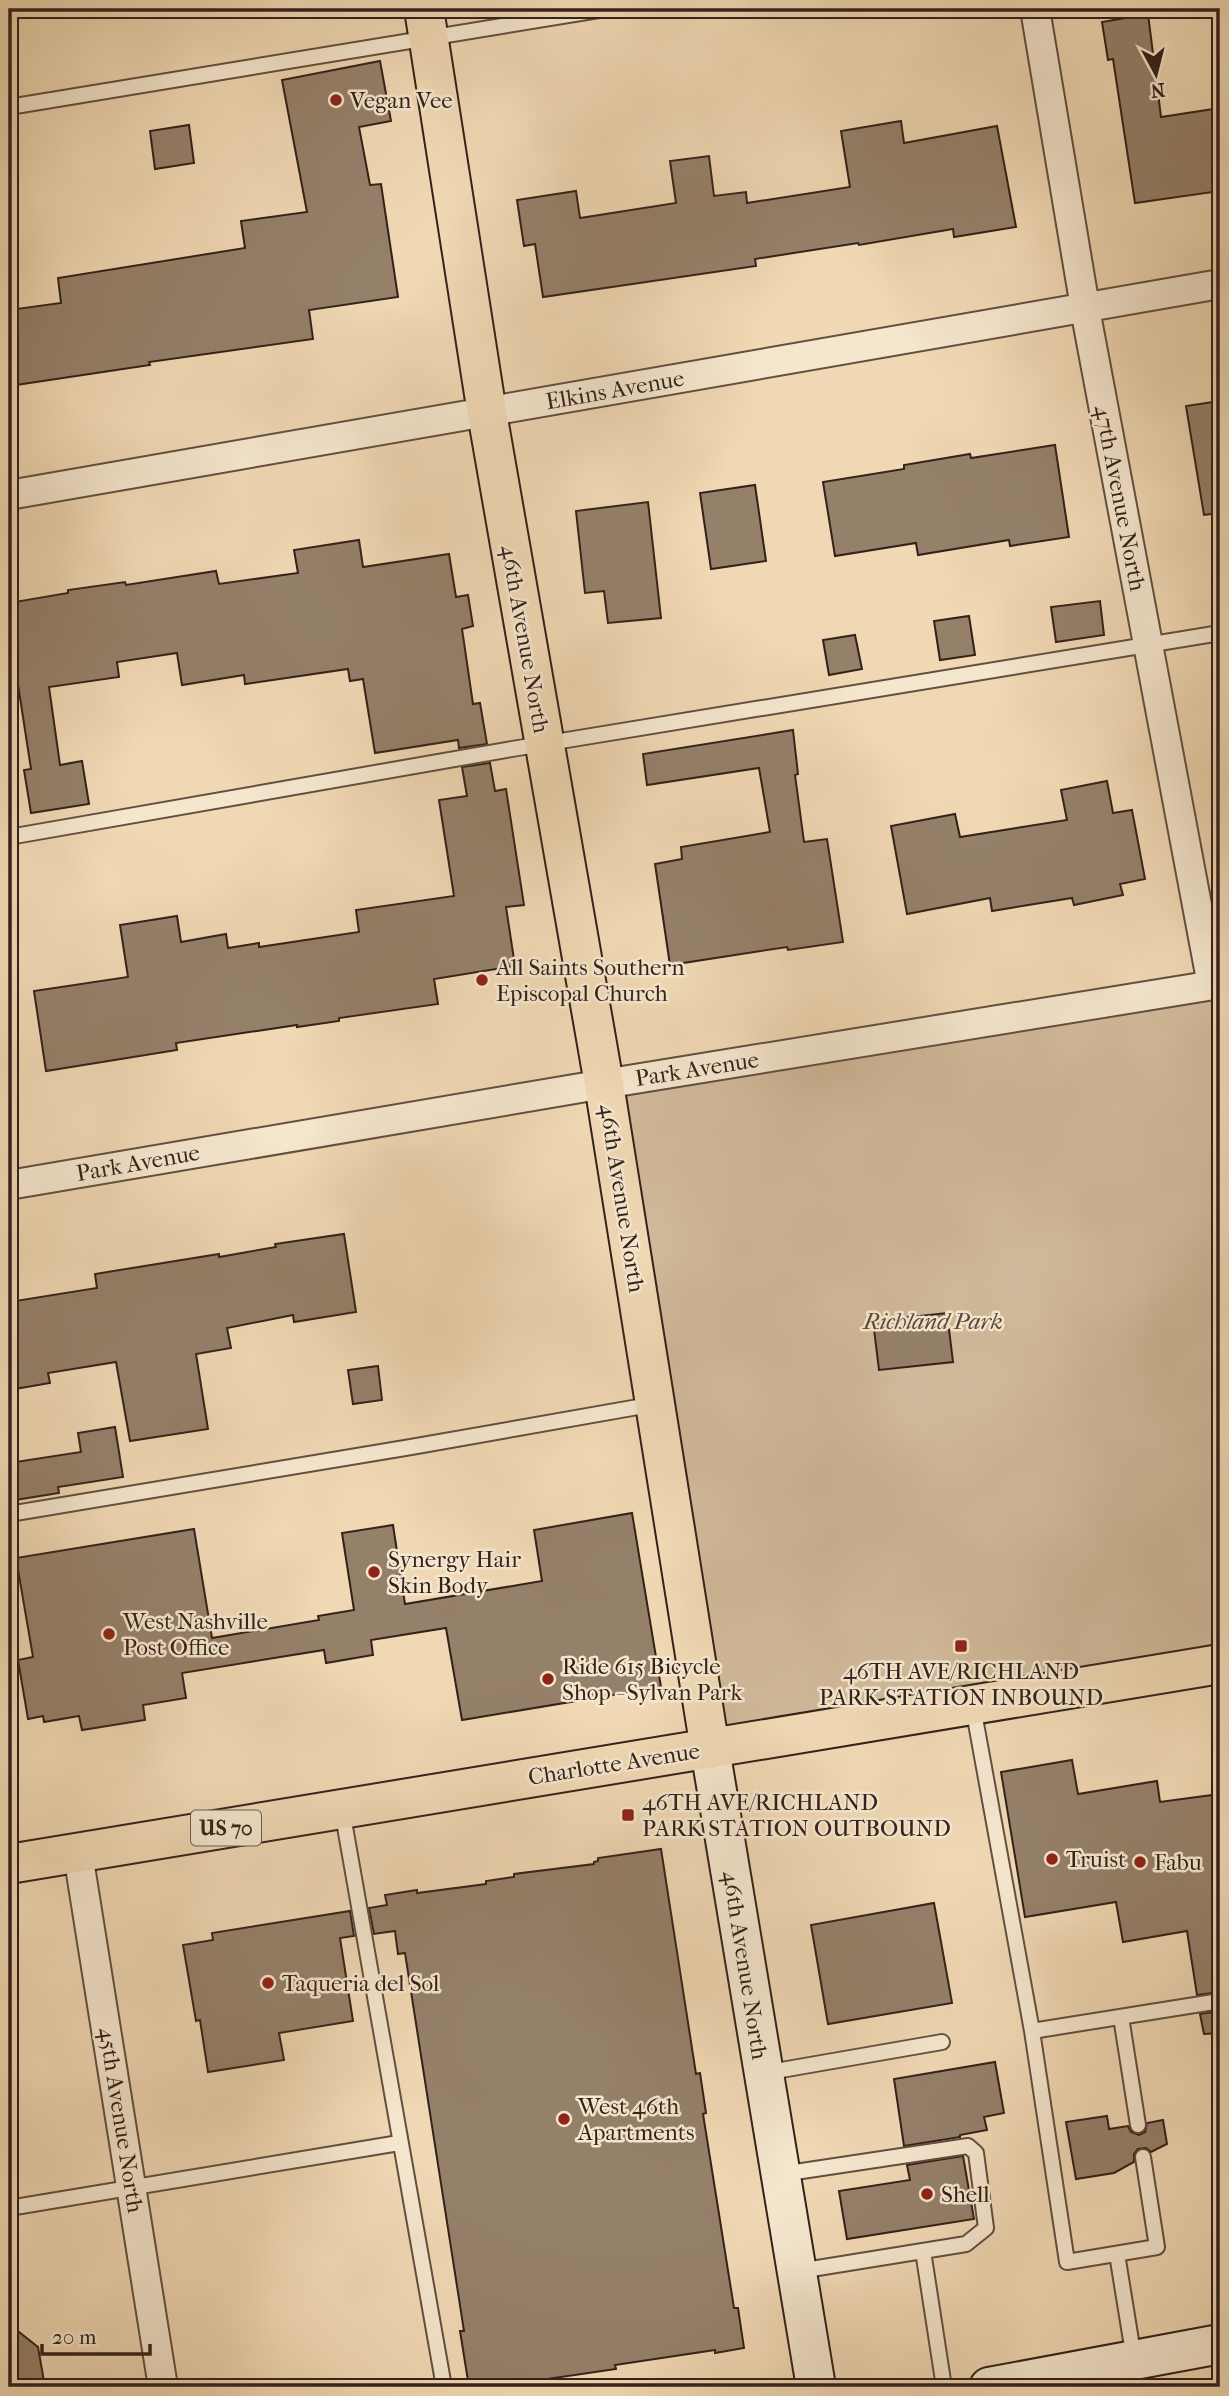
<svg xmlns="http://www.w3.org/2000/svg" width="1229" height="2396" viewBox="0 0 1229 2396" font-family="'IM FELL French Canon',serif">
	<rect width="100%" height="100%" fill="#f0d8b4"/>
	<filter id="stains"><feTurbulence type="fractalNoise" baseFrequency=".00286" numOctaves="4"/><feColorMatrix values="0 0 0 0 .2 0 0 0 0 .09 0 0 0 0 .02 0 0 0 .5 -.17"/></filter>
	<radialGradient id="worn" r=".72"><stop offset=".6" stop-color="#630" stop-opacity="0"/><stop offset="1" stop-color="#630" stop-opacity=".3"/></radialGradient>
	<path fill="#d0b99a" stroke="#826d5a" stroke-width="2" d="M 1220,982 L 1220,1664 L 710,1749 L 604,1084 Z"/>
	<path fill="#95806a" stroke="#33211a" stroke-width="2" d="M 1148,14 L 1161,117 L 1220,108 L 1220,191 L 1135,203 L 1113,59 L 1108,60 L 1102,22 Z
		M 380,61 L 391,121 L 359,127 L 370,185 L 381,184 L 398,297 L 309,310 L 313,339 L 149,362 L 150,365 L 9,386 L 9,310 L 61,303 L 58,278 L 245,248 L 241,221 L 307,212 L 282,80 Z
		M 901,121 L 904,143 L 997,126 L 1016,227 L 954,237 L 953,229 L 859,245 L 858,243 L 755,259 L 756,266 L 543,297 L 535,244 L 524,246 L 517,200 L 576,191 L 580,218 L 676,203 L 670,161 L 709,156 L 714,196 L 746,192 L 747,203 L 850,187 L 841,131 Z
		M 189,125 L 194,163 L 155,169 L 150,131 Z
		M 1220,401 L 1220,513 L 1204,515 L 1186,406 Z
		M 1055,445 L 1069,537 L 1010,546 L 1009,540 L 918,555 L 916,543 L 835,556 L 823,482 L 904,469 L 904,465 L 970,454 L 971,458 Z
		M 755,485 L 766,561 L 711,569 L 700,493 Z
		M 648,502 L 661,618 L 608,623 L 604,591 L 585,593 L 576,511 Z
		M 359,540 L 363,567 L 449,554 L 456,597 L 468,595 L 473,626 L 462,629 L 473,704 L 480,703 L 487,744 L 459,748 L 458,740 L 375,753 L 363,679 L 350,681 L 348,669 L 245,684 L 244,675 L 182,685 L 177,653 L 117,662 L 119,677 L 49,687 L 60,765 L 82,761 L 89,804 L 31,813 L 24,770 L 31,769 L 17,678 L 9,680 L 9,603 L 68,593 L 68,590 L 125,582 L 126,585 L 216,571 L 219,584 L 298,573 L 294,550 Z
		M 1100,601 L 1104,635 L 1056,642 L 1051,607 Z
		M 969,616 L 975,655 L 940,660 L 934,621 Z
		M 855,635 L 862,669 L 829,675 L 823,640 Z
		M 793,730 L 798,774 L 795,775 L 804,842 L 827,839 L 843,942 L 788,950 L 787,947 L 670,965 L 655,864 L 682,859 L 681,847 L 770,832 L 759,768 L 647,785 L 643,754 Z
		M 490,763 L 495,791 L 506,789 L 524,905 L 506,907 L 515,966 L 434,979 L 438,1004 L 339,1018 L 339,1021 L 297,1027 L 297,1025 L 176,1043 L 177,1050 L 46,1071 L 34,991 L 128,977 L 120,925 L 177,916 L 181,942 L 226,934 L 228,948 L 259,943 L 259,947 L 359,932 L 356,910 L 454,896 L 439,800 L 467,796 L 462,767 Z
		M 1107,781 L 1113,813 L 1132,810 L 1145,879 L 1120,884 L 1123,895 L 1074,905 L 1072,898 L 992,911 L 990,898 L 907,914 L 891,826 L 955,814 L 960,837 L 1067,820 L 1061,790 Z
		M 344,1234 L 356,1312 L 294,1322 L 293,1315 L 227,1328 L 231,1348 L 196,1354 L 208,1429 L 130,1441 L 116,1362 L 48,1373 L 50,1383 L 9,1390 L 9,1302 L 97,1288 L 95,1274 L 219,1254 L 219,1257 L 276,1247 L 275,1244 Z
		M 947,1313 L 953,1362 L 879,1370 L 873,1321 Z
		M 378,1366 L 382,1400 L 353,1404 L 348,1370 Z
		M 115,1427 L 123,1477 L 58,1487 L 59,1493 L 9,1501 L 9,1463 L 81,1452 L 78,1433 Z
		M 632,1513 L 661,1687 L 462,1720 L 446,1628 L 371,1640 L 373,1655 L 326,1663 L 324,1650 L 182,1673 L 186,1698 L 143,1705 L 145,1720 L 82,1730 L 79,1716 L 44,1722 L 43,1716 L 28,1719 L 18,1660 L 33,1657 L 16,1558 L 194,1529 L 212,1638 L 319,1620 L 318,1616 L 354,1610 L 342,1533 L 393,1525 L 405,1604 L 542,1581 L 534,1530 Z
		M 1072,1760 L 1078,1794 L 1157,1781 L 1160,1802 L 1220,1794 L 1220,1992 L 1197,1995 L 1187,1931 L 1123,1942 L 1116,1902 L 1025,1917 L 1001,1772 Z
		M 661,1849 L 696,2074 L 700,2073 L 706,2113 L 703,2114 L 734,2308 L 738,2308 L 744,2348 L 715,2353 L 715,2350 L 615,2365 L 616,2369 L 492,2387 L 469,2387 L 460,2331 L 464,2331 L 405,1953 L 398,1954 L 395,1931 L 374,1934 L 369,1908 L 387,1905 L 385,1895 L 417,1890 L 417,1893 L 486,1884 L 486,1881 L 514,1877 L 514,1874 L 594,1864 L 594,1862 L 598,1861 L 598,1858 Z
		M 934,1903 L 952,2003 L 828,2024 L 811,1925 Z
		M 350,1911 L 354,1936 L 340,1938 L 353,2021 L 279,2033 L 284,2060 L 208,2072 L 200,2020 L 196,2021 L 183,1945 L 213,1940 L 212,1933 Z
		M 1220,2011 L 1220,2033 L 1204,2034 L 1200,2014 Z
		M 995,2062 L 1004,2113 L 984,2117 L 987,2130 L 960,2135 L 960,2137 L 904,2146 L 894,2079 Z
		M 1107,2116 L 1109,2129 L 1128,2126 L 1131,2132 L 1139,2135 L 1145,2132 L 1147,2123 L 1163,2120 L 1167,2144 L 1151,2152 L 1146,2148 L 1138,2149 L 1134,2154 L 1134,2162 L 1114,2173 L 1076,2179 L 1066,2122 Z
		M 963,2156 L 974,2219 L 847,2239 L 839,2191 L 910,2180 L 907,2165 Z
		M 9,2324 L 38,2347 L 45,2387 L 9,2387 Z"/>
	<g fill="none" stroke-linecap="round" stroke-linejoin="round">
		<defs>
			<path id="service" d="M 9,107 L 605,9
				M 9,837 L 512,749 L 1220,633
				M 9,1514 L 411,1447 L 655,1404
				M 973,1707 L 1032,2031 L 1067,2262 L 1157,2247 L 1143,2157
				M 342,1810 L 444,2387
				M 1121,2017 L 1138,2125
				M 1032,2031 L 1220,2001
				M 764,2073 L 942,2042
				M 782,2174 L 968,2146 L 976,2153 L 986,2228 L 966,2244 L 799,2271
				M 9,2208 L 399,2143
				M 923,2251 L 944,2387
				M 1117,2254 L 1134,2359"/>
			<path id="minor" d="M 1035,9 L 1088,325 L 1212,985
				M 9,495 L 1220,284
				M 9,1185 L 604,1084 L 1220,984
				M 78,1854 L 163,2387"/>
			<path id="secondary" d="M 710,1749 L 816,2387
				M 989,2387 L 1220,2344"/>
			<path id="primary" d="M 424,9 L 487,413 L 604,1084 L 710,1749
				M 9,1864 L 1220,1664"/>
		</defs>
		<use href="#service" stroke="#624f40" stroke-width="18"/>
		<use href="#minor" stroke="#624f40" stroke-width="32"/>
		<use href="#secondary" stroke="#33211a" stroke-width="42"/>
		<use href="#primary" stroke="#33211a" stroke-width="42"/>
		<use href="#service" stroke="#f5e6ce" stroke-width="14"/>
		<use href="#minor" stroke="#f5e6ce" stroke-width="28"/>
		<use href="#secondary" stroke="#f5e6ce" stroke-width="38"/>
		<use href="#primary" stroke="#f0d8b4" stroke-width="38"/>
	</g>
	<g fill="#8f2418" stroke="#f5e6ce" stroke-width="2.5">
		<circle cx="336" cy="100" r="7"/>
		<circle cx="482" cy="980" r="7"/>
		<circle cx="374" cy="1572" r="7"/>
		<circle cx="109" cy="1634" r="7"/>
		<rect x="954" y="1639" width="14" height="14" rx="3.5"/>
		<circle cx="548" cy="1679" r="7"/>
		<rect x="621" y="1808" width="14" height="14" rx="3.5"/>
		<circle cx="1052" cy="1859" r="7"/>
		<circle cx="1140" cy="1862" r="7"/>
		<circle cx="268" cy="1983" r="7"/>
		<circle cx="564" cy="2119" r="7"/>
		<circle cx="927" cy="2194" r="7"/>
	</g>
	<g text-anchor="middle" dominant-baseline="central" stroke-width="5" stroke-linejoin="round" paint-order="stroke">
		<rect fill="#f5e6ce" stroke="#6d5c50" stroke-width="2" x="191" y="1810.5" width="70" height="35" rx="5"/>
		<g font-size="21" font-weight="bold" fill="#33211a">
			<text x="226" y="1828">US 70</text>
		</g>
		<g font-size="23" fill="#33211a" stroke="#f5e6ce" text-anchor="start">
			<text x="350" y="100">Vegan Vee</text>
			<text x="496" y="967">All Saints Southern<tspan x="496" dy="26">Episcopal Church</tspan></text>
			<text x="388" y="1559">Synergy Hair<tspan x="388" dy="26">Skin Body</tspan></text>
			<text x="123" y="1621">West Nashville<tspan x="123" dy="26">Post Office</tspan></text>
			<text x="562" y="1666">Ride 615 Bicycle<tspan x="562" dy="26">Shop - Sylvan Park</tspan></text>
			<text x="961" y="1671" text-anchor="middle">46TH AVE/RICHLAND<tspan x="961" dy="26">PARK STATION INBOUND</tspan></text>
			<text x="642" y="1802">46TH AVE/RICHLAND<tspan x="642" dy="26">PARK STATION OUTBOUND</tspan></text>
			<text x="1066" y="1859">Truist</text>
			<text x="1154" y="1862">Fabu</text>
			<text x="282" y="1983">Taqueria del Sol</text>
			<text x="578" y="2106">West 46th<tspan x="578" dy="26">Apartments</tspan></text>
			<text x="941" y="2194">Shell</text>
		</g>
		<g font-size="23" fill="#33211a" stroke="#f5e6ce">
			<text transform="translate(615 390) rotate(-10)">Elkins Avenue</text>
			<text transform="translate(1120 498) rotate(79)">47th Avenue North</text>
			<text transform="translate(525 639) rotate(80)">46th Avenue North</text>
			<text transform="translate(697 1069) rotate(-9)">Park Avenue</text>
			<text transform="translate(138 1163) rotate(-10)">Park Avenue</text>
			<text transform="translate(622 1198) rotate(81)">46th Avenue North</text>
			<text transform="translate(614 1764) rotate(-9)">Charlotte Avenue</text>
			<text transform="translate(745 1965) rotate(81)">46th Avenue North</text>
			<text transform="translate(121 2120) rotate(81)">45th Avenue North</text>
		</g>
		<g font-size="23" font-style="italic" fill="#5a473a" stroke="#f5e6ce">
			<text x="933" y="1321">Richland Park</text>
		</g>
	</g>
	<rect width="1229" height="2396" fill="none" stroke="#f0d8b4" stroke-width="35"/>
	<rect x="10" y="10" width="1208" height="2375" fill="none" stroke="#33211a" stroke-width="3.5"/>
	<rect x="18" y="18" width="1194" height="2361" fill="none" stroke="#33211a" stroke-width="2"/>
	<g transform="translate(1156 74) rotate(173)" stroke="#f5e6ce" stroke-width="5" paint-order="stroke">
	<path d="M0-5L12 26L0 18L-12 26Z" fill="#33211a"/>
	<text y="-10" font-size="19" font-weight="bold" text-anchor="middle" fill="#33211a">N</text>
	</g>
	<path d="M42 2344v10h108v-10" fill="none" stroke="#33211a" stroke-width="3.5"/>
	<text x="52" y="2344" font-size="21" fill="#33211a" stroke="#f5e6ce" stroke-width="5" paint-order="stroke">20 m</text>
	<rect width="100%" height="100%" filter="url(#stains)"/>
	<rect width="100%" height="100%" fill="url(#worn)"/>
</svg>
